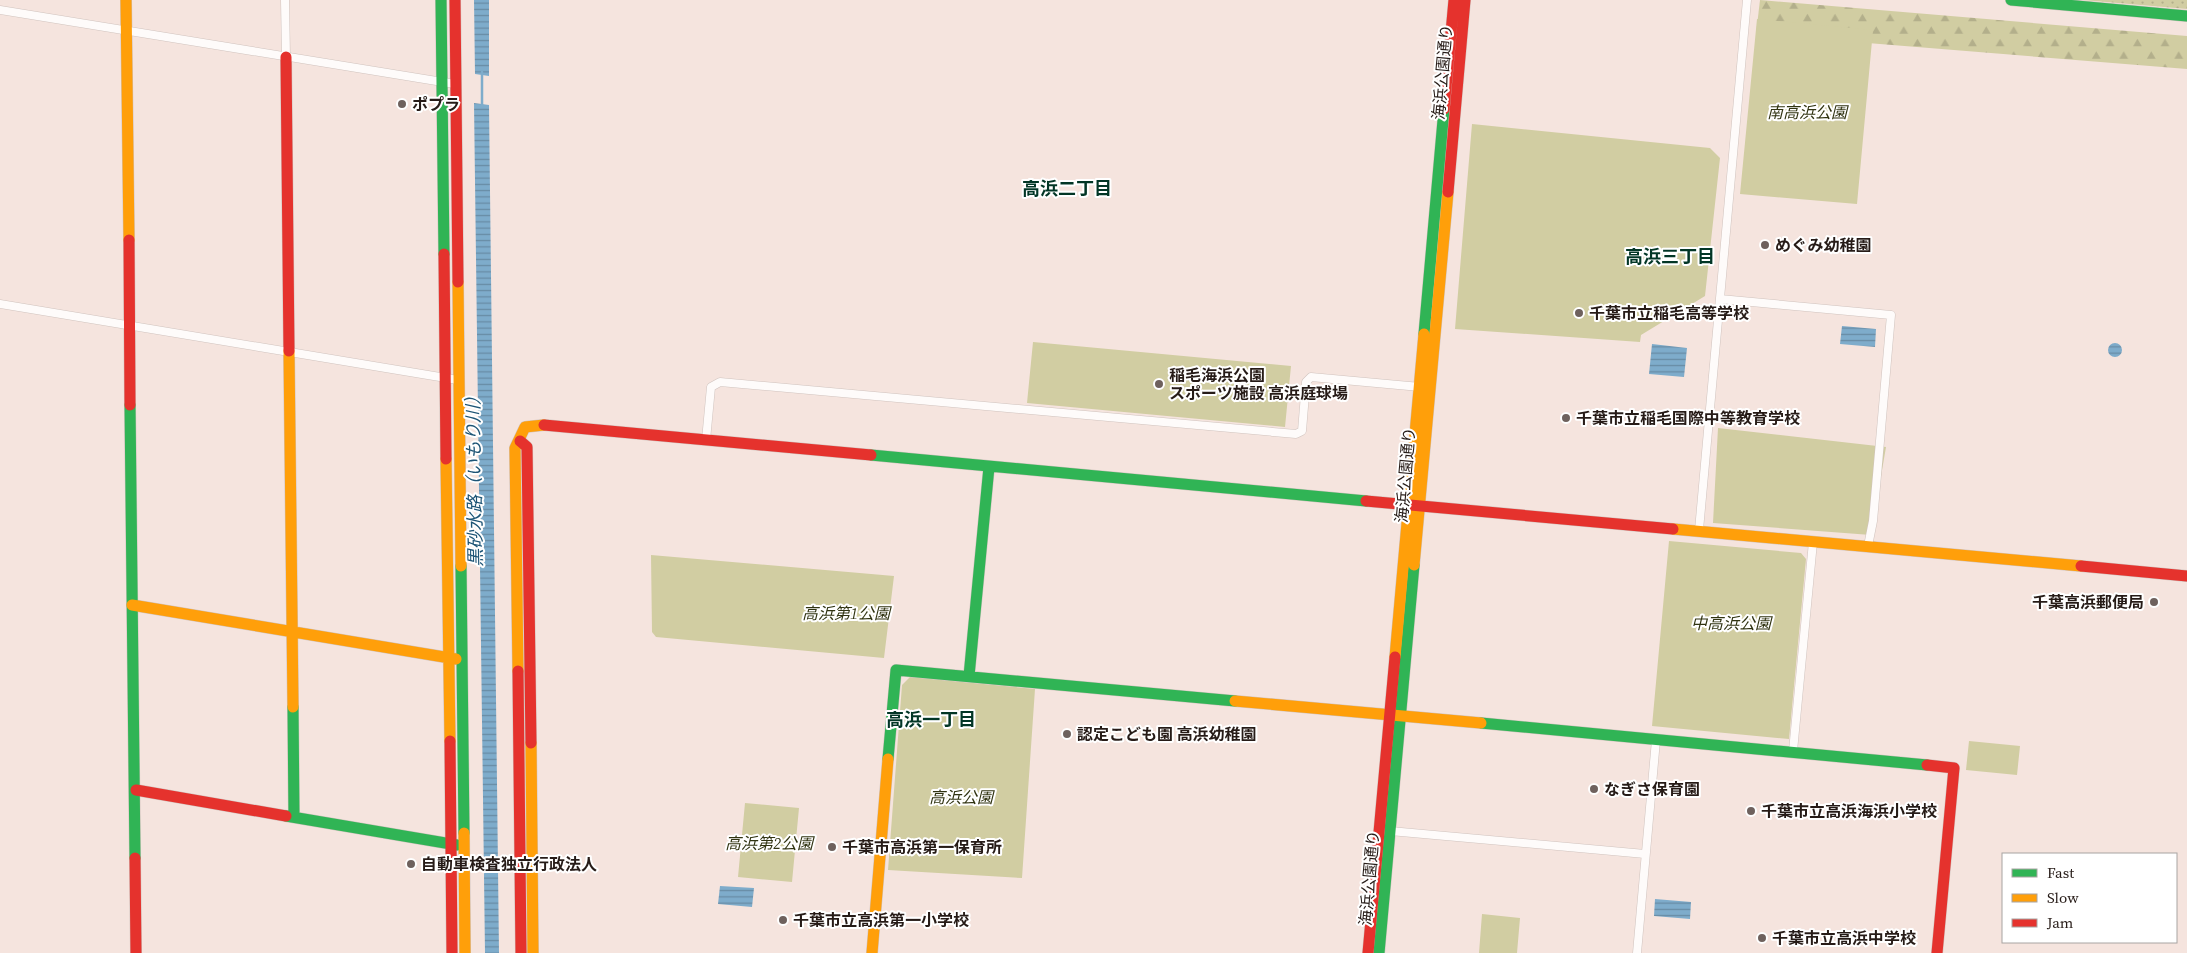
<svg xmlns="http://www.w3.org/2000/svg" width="2187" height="953" viewBox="0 0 2187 953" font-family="'Source Serif 4','Noto Sans JP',serif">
	<defs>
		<pattern id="grass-dots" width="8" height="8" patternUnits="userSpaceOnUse" patternTransform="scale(1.25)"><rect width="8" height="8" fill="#d1cda2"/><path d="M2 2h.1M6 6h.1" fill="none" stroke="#b3af8b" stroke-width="1.8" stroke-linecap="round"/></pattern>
		<pattern id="forest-firs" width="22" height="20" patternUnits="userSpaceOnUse" patternTransform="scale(1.25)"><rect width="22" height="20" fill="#d1cda2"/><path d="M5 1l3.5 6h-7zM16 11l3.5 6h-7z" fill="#b3af8b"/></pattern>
		<pattern id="water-rules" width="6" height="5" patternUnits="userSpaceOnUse" patternTransform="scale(1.25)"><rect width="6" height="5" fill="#7eaccb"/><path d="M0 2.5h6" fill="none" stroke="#678ba4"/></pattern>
	</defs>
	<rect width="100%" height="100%" fill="#f5e4de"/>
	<path fill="url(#grass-dots)" d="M 2083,0 L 2187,0 L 2187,9 Z"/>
	<path fill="url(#forest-firs)" d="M 1760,0 L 2187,36 L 2187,69 L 1756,34 Z"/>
	<path fill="#d1cda2" d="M 1757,19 L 1873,30 L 1857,204 L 1740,194 Z
		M 1472,124 L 1710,148 L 1720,158 L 1705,296 L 1641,335 L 1640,342 L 1455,329 Z
		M 1033,342 L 1291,366 L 1285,427 L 1027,403 Z
		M 1718,428 L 1886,447 L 1871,535 L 1713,523 Z
		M 1669,541 L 1801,553 L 1806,559 L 1789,739 L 1652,726 Z
		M 651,555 L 894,576 L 884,658 L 656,637 L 652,632 Z
		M 910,677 L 1035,689 L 1022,878 L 888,870 L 902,685 Z
		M 1969,741 L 2020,746 L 2017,775 L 1966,770 Z
		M 745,803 L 799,808 L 792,882 L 738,877 Z
		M 1482,914 L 1520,918 L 1517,953 L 1479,953 Z"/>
	<path fill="url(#water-rules)" d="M 474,0 L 489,0 L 489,76 L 475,74 Z
		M 474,103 L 489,105 L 499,953 L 485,953 Z
		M 1842,326 L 1876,329 L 1875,347 L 1840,344 Z
		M2108 350a7 7 0 1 1 14 0a7 7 0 1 1-14 0Z
		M 1652,344 L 1687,348 L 1684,377 L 1649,374 Z
		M 720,886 L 754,888 L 752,907 L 718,904 Z
		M 1655,899 L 1691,902 L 1690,919 L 1654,916 Z"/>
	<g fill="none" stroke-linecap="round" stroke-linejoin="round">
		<path stroke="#7eaccb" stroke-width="2.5" d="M 482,72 L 482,107"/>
		<defs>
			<path id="street" d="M 285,0 L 286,57
				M 0,10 L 455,84
				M 1720,299 L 1891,315 L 1873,521 L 1868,546
				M 0,304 L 458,380
				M 706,440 L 711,387 L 720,382 L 1296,434 L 1302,431 L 1306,382 L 1311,377 L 1420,387
				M 1699,530 L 1747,0
				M 1793,751 L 1813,542
				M 1390,831 L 1645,854
				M 1637,953 L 1656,740"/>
			<path id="fast" d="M 441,0 L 444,254
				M 2011,0 L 2187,16
				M 1424,334 L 1444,109
				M 130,405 L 135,858
				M 871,455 L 1366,501
				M 461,566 L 464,833
				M 969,676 L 989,467
				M 293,707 L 294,817
				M 1481,723 L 1927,765
				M 888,759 L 896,670 L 1235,701
				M 286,816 L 457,845
				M 1379,953 L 1414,565"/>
			<path id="slow" d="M 126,0 L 129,240
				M 458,282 L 461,566
				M 289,351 L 293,707
				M 446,459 L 450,741
				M 1673,529 L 2081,566
				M 1414,565 L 1448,192
				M 132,605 L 456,659
				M 1395,657 L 1424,334
				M 518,671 L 515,448 L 525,427 L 544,425
				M 1235,701 L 1481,723
				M 531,743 L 533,953
				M 464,833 L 465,953
				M 872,953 L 888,759"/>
			<path id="jam" d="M 455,0 L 458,282
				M 286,57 L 289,351
				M 1444,109 L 1454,0
				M 1448,192 L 1465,0
				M 129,240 L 130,405
				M 444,254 L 446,459
				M 544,425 L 871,455
				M 520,441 L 527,447 L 531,743
				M 1366,501 L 1673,529
				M 2081,566 L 2187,576
				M 518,671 L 521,953
				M 450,741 L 452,953
				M 1927,765 L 1954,768 L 1937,953
				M 136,790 L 286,816
				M 135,858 L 136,953
				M 1368,953 L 1395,657"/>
		</defs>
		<use href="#street" stroke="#d0c3be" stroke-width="9"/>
		<use href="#fast" stroke="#d0c3be" stroke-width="12"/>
		<use href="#slow" stroke="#d0c3be" stroke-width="12"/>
		<use href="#jam" stroke="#d0c3be" stroke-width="12"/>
		<use href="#street" stroke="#fefbfa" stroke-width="8"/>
		<use href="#fast" stroke="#30b455" stroke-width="11"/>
		<use href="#slow" stroke="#ff9f0a" stroke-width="11"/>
		<use href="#jam" stroke="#e5322d" stroke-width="11"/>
	</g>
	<g fill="#6e615d" stroke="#fff" stroke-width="2">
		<circle cx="402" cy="104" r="5"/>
		<circle cx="1765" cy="245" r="5"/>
		<circle cx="1579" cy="313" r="5"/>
		<circle cx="1159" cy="384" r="5"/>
		<circle cx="1566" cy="418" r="5"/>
		<circle cx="2154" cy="602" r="5"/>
		<circle cx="1067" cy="734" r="5"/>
		<circle cx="1594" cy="789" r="5"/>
		<circle cx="1751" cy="811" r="5"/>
		<circle cx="832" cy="847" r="5"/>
		<circle cx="411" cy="864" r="5"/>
		<circle cx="783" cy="920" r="5"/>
		<circle cx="1762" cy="938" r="5"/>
	</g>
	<g text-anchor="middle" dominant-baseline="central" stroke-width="4" stroke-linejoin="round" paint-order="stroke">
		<g font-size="16" fill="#261b17" stroke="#fff">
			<text transform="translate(1442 72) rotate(-85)">海浜公園通り</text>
			<text transform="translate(1405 475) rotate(-85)">海浜公園通り</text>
			<text transform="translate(1369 878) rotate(-85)">海浜公園通り</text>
		</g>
		<g font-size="16" font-weight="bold" fill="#261b17" stroke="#fff" text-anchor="start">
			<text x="412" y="104">ポプラ</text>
			<text x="1775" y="245">めぐみ幼稚園</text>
			<text x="1589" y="313">千葉市立稲毛高等学校</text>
			<text x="1169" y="375">稲毛海浜公園<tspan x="1169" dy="18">スポーツ施設 高浜庭球場</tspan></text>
			<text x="1576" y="418">千葉市立稲毛国際中等教育学校</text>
			<text x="2144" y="602" text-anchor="end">千葉高浜郵便局</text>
			<text x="1077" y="734">認定こども園 高浜幼稚園</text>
			<text x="1604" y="789">なぎさ保育園</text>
			<text x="1761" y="811">千葉市立高浜海浜小学校</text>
			<text x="842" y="847">千葉市高浜第一保育所</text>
			<text x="421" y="864">自動車検査独立行政法人</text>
			<text x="793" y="920">千葉市立高浜第一小学校</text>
			<text x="1772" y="938">千葉市立高浜中学校</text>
		</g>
		<g font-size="16" font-style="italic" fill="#303311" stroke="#fff">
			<text x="1807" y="112">南高浜公園</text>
			<text x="846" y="613">高浜第1公園</text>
			<text x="1731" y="623">中高浜公園</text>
			<text x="961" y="797">高浜公園</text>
			<text x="769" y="843">高浜第2公園</text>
		</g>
		<g font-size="18" font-weight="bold" fill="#023626" stroke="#fff">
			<text x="1067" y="188">高浜二丁目</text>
			<text x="1670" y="256">高浜三丁目</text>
			<text x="931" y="719">高浜一丁目</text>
		</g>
		<g font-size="18" font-style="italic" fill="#1d5475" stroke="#fff">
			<text transform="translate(474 477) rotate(-91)">黒砂水路（いもり川）</text>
		</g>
	</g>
	<rect x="2002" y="853" width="175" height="90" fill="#ffffff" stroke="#a8a4a2"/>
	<rect x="2012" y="869" width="25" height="8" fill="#30b455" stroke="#a8a4a2"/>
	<text x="2047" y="878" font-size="15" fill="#261b17">Fast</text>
	<rect x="2012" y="894" width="25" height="8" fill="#ff9f0a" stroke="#a8a4a2"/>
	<text x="2047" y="903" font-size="15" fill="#261b17">Slow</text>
	<rect x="2012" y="919" width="25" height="8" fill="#e5322d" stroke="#a8a4a2"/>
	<text x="2047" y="928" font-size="15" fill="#261b17">Jam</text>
</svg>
